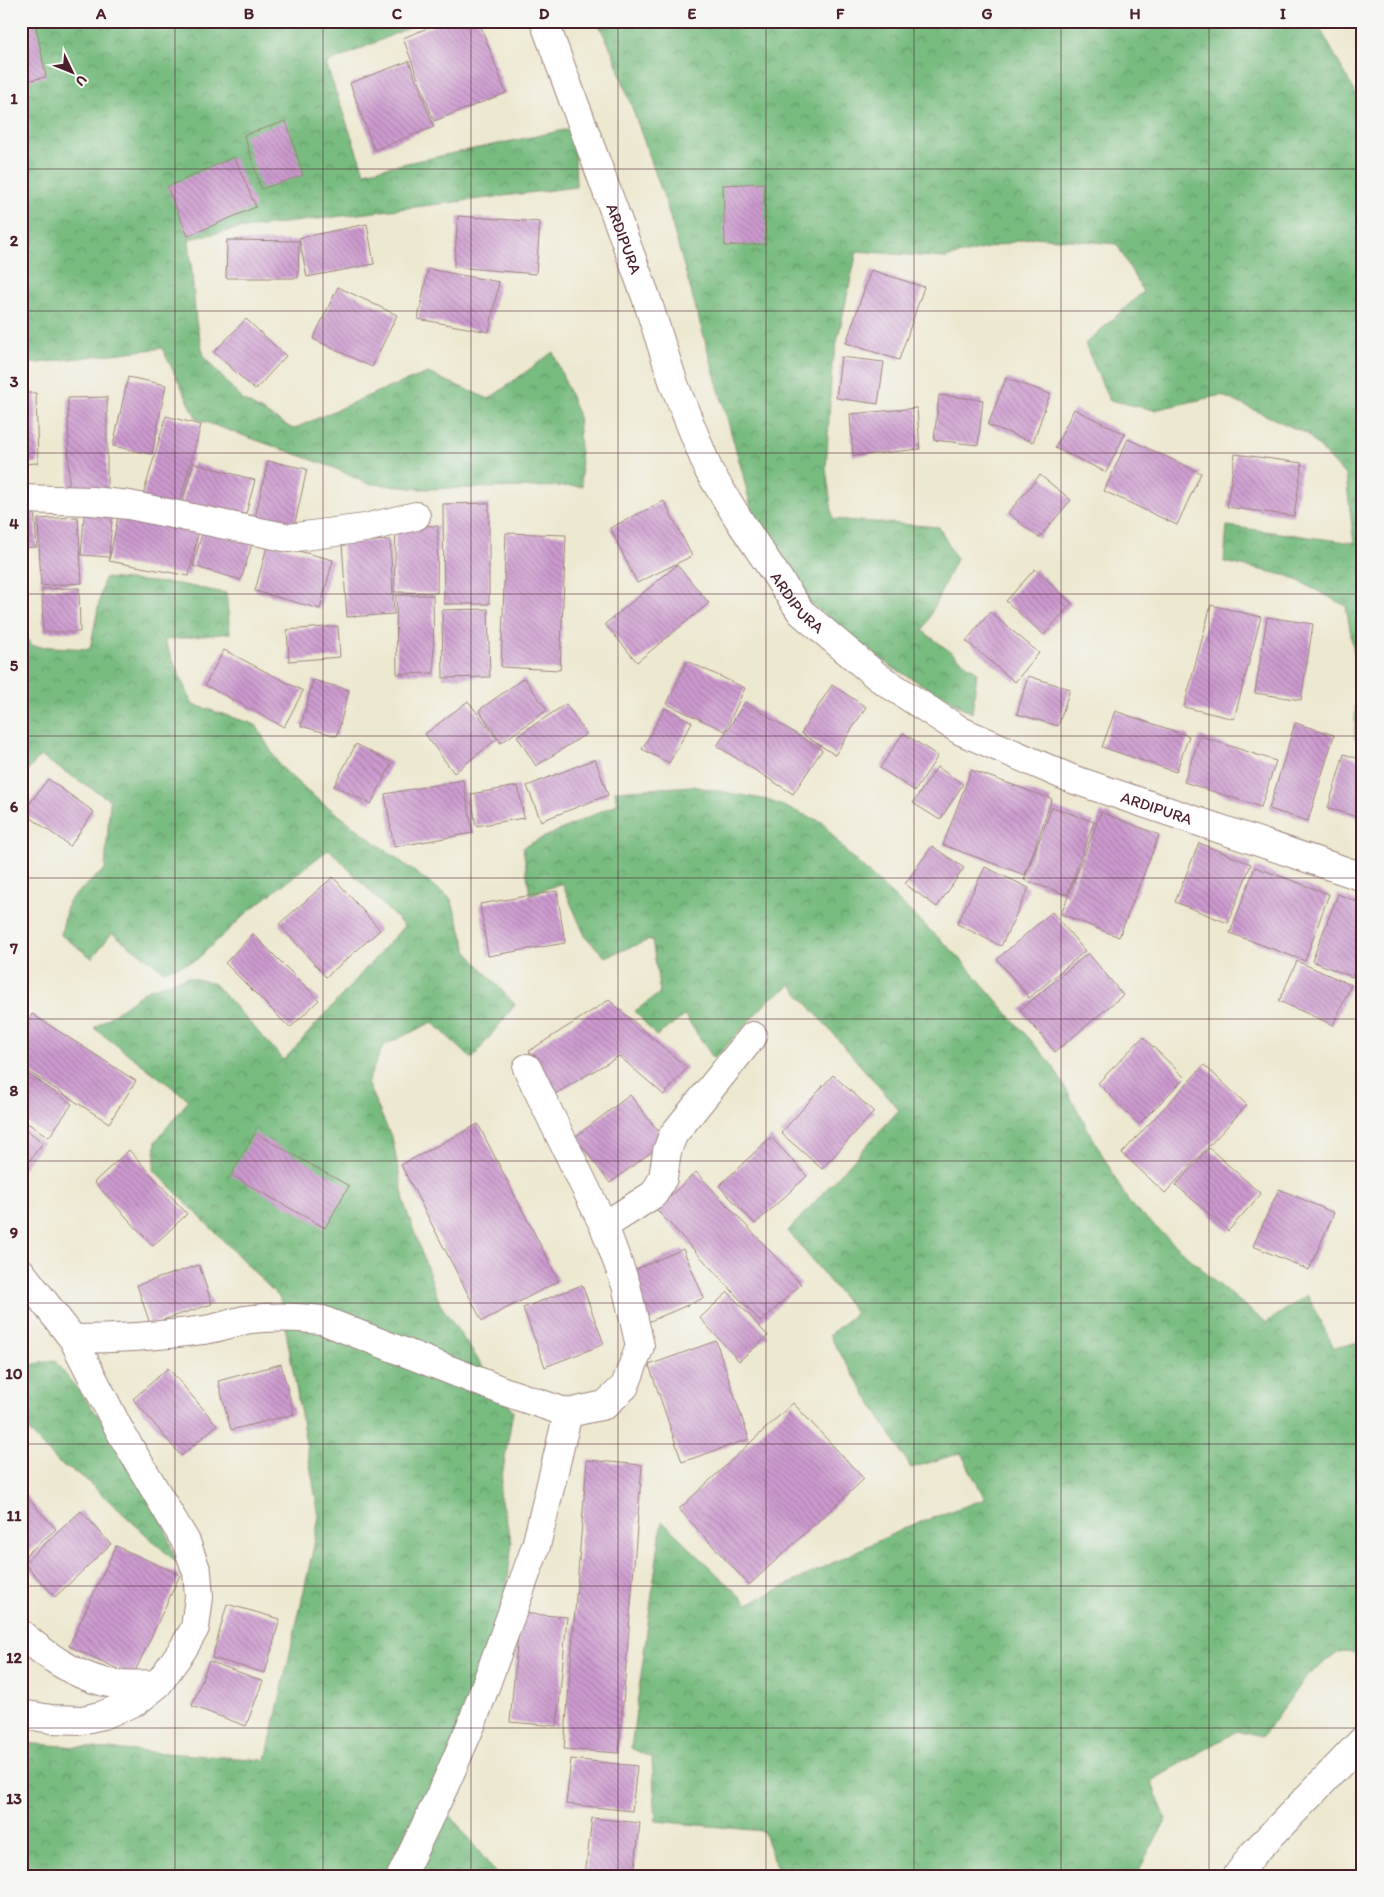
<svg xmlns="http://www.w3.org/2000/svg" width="1384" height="1897" viewBox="0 0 1384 1897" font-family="Itim,sans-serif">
	<defs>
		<pattern id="forest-crowns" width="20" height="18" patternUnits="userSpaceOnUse" patternTransform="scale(1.25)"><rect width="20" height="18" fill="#78bc80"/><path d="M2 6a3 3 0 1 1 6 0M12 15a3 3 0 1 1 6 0" fill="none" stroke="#649869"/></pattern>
		<pattern id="building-back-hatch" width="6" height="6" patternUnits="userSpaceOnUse" patternTransform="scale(1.25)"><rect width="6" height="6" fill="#cc9acf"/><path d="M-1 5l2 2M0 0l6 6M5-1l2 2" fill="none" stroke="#a87da8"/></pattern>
	</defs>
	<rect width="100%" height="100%" fill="#f6f6f2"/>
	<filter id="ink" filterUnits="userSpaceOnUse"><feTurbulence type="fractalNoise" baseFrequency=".02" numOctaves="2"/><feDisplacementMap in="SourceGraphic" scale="10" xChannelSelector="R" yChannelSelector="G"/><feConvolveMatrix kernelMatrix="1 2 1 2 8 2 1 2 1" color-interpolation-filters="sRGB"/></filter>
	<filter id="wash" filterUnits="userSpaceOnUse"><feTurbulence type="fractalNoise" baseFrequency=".0096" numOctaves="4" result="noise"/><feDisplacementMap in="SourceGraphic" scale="20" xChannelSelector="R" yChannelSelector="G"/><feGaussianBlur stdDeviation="1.12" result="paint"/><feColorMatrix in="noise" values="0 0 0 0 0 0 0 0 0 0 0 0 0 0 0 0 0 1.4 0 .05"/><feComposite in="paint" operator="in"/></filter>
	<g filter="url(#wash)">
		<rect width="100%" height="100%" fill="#ede8d0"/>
		<path fill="url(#forest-crowns)" stroke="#616e56" d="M 21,21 L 424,21 L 326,64 L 364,172 L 574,128 L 576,187 L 237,229 L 189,239 L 196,322 L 204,357 L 243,400 L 293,429 L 377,392 L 428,373 L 489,399 L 553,352 L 578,414 L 582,486 L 420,489 L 366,483 L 332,467 L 197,419 L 162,348 L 21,365 Z
			M 597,21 L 1316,21 L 1363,107 L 1363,741 L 1355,739 L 1356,664 L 1346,606 L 1289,576 L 1224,562 L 1227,526 L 1354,543 L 1346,476 L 1307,434 L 1221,395 L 1154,410 L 1109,400 L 1085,344 L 1143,292 L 1117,244 L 1034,237 L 945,258 L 857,251 L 832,365 L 826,469 L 833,519 L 939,527 L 956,559 L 923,631 L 977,672 L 972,713 L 890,666 L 814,606 L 762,552 L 742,471 L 666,203 L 612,51 Z
			M 104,578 L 178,584 L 226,593 L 230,633 L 164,640 L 192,704 L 256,725 L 279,765 L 308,792 L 451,899 L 468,953 L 515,1005 L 472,1059 L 432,1022 L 383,1046 L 367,1083 L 393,1141 L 405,1206 L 440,1304 L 513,1411 L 499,1494 L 512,1542 L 504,1611 L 440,1802 L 498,1876 L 21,1876 L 21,1743 L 266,1760 L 313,1550 L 319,1516 L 280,1298 L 154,1170 L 156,1141 L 189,1100 L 94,1028 L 147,990 L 187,977 L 213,983 L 284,1060 L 404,926 L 329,849 L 249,911 L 196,960 L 164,971 L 112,933 L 92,958 L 61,935 L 68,901 L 105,869 L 110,800 L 40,756 L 21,780 L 21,633 L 33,646 L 90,649 Z
			M 692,786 L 768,800 L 822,822 L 846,852 L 958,956 L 1053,1066 L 1129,1203 L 1217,1283 L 1266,1323 L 1307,1295 L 1334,1348 L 1363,1341 L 1363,1653 L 1339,1652 L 1308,1675 L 1262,1737 L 1237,1731 L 1151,1781 L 1166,1819 L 1136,1876 L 780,1876 L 763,1831 L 656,1821 L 652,1758 L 631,1748 L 662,1521 L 748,1604 L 907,1527 L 985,1499 L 961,1453 L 911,1468 L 829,1335 L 856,1313 L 788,1231 L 899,1110 L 791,985 L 770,999 L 714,1059 L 685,1016 L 656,1036 L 635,1011 L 660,993 L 652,939 L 605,957 L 585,936 L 562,883 L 530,895 L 523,847 L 617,804 L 615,791 Z
			M 54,1360 L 120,1443 L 164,1525 L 176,1562 L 84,1478 L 59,1463 L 21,1423 L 21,1365 L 22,1367 Z"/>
		<g id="blocks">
			<path fill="url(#building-back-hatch)" d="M 21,21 L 35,21 L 46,77 L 21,82 Z
				M 445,21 L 479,21 L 506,93 L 434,121 L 403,38 Z
				M 409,61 L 434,127 L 374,150 L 350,83 Z
				M 286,121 L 303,175 L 261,189 L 244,135 Z
				M 234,157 L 256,207 L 188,236 L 167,187 Z
				M 764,183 L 766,244 L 725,246 L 723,185 Z
				M 458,216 L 540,222 L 536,274 L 454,267 Z
				M 367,224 L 374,264 L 307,277 L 299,238 Z
				M 227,240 L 299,241 L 298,278 L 226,278 Z
				M 428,269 L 499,282 L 489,332 L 418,319 Z
				M 871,270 L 924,287 L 899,360 L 846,343 Z
				M 338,287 L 397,315 L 372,367 L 313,339 Z
				M 246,319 L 286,356 L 255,390 L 214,352 Z
				M 841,357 L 884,362 L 878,404 L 836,398 Z
				M 128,377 L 166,385 L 152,454 L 113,446 Z
				M 1006,378 L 1050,394 L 1033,442 L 988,425 Z
				M 21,393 L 36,393 L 38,463 L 21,464 Z
				M 939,395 L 983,400 L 978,445 L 934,440 Z
				M 107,397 L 107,495 L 69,497 L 68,398 Z
				M 917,408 L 920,449 L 853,456 L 850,414 Z
				M 1074,409 L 1125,434 L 1106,472 L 1055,448 Z
				M 166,416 L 201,425 L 178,509 L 142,499 Z
				M 1128,439 L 1201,473 L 1177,525 L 1104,491 Z
				M 1235,454 L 1302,463 L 1294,516 L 1227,507 Z
				M 268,461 L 307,469 L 292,536 L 253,527 Z
				M 193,463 L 255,480 L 243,525 L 181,508 Z
				M 1040,475 L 1071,500 L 1039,538 L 1008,513 Z
				M 664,501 L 692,556 L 637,583 L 610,528 Z
				M 489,503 L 489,604 L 444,604 L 443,504 Z
				M 85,505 L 113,507 L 109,557 L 81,555 Z
				M 34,508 L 37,547 L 21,548 L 21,509 Z
				M 119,512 L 199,528 L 189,576 L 109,561 Z
				M 78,517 L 82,583 L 41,586 L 38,519 Z
				M 396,525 L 438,526 L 437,593 L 394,592 Z
				M 203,530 L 252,544 L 241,580 L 193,566 Z
				M 506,533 L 566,535 L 560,670 L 501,667 Z
				M 390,540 L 394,614 L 347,617 L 342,543 Z
				M 268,543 L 333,560 L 320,609 L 255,591 Z
				M 677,565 L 709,603 L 637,662 L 605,624 Z
				M 1035,569 L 1072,603 L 1044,635 L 1006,601 Z
				M 79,588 L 80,632 L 43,632 L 42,589 Z
				M 396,595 L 433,595 L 434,673 L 397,674 Z
				M 1211,605 L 1261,617 L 1234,719 L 1184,707 Z
				M 488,609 L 490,677 L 443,678 L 442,610 Z
				M 990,612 L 1039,653 L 1015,682 L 966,641 Z
				M 1267,617 L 1313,624 L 1301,700 L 1255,693 Z
				M 338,626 L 340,657 L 289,661 L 287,630 Z
				M 224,650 L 303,691 L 284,727 L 205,685 Z
				M 687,661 L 745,688 L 725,731 L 667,704 Z
				M 1028,676 L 1070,689 L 1058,726 L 1017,714 Z
				M 524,678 L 547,710 L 501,743 L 479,710 Z
				M 313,680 L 349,690 L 337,736 L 301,726 Z
				M 832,685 L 866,707 L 835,755 L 801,733 Z
				M 468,701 L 497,739 L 454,773 L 425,734 Z
				M 745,702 L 822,750 L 793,794 L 717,746 Z
				M 566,704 L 586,734 L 536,766 L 517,736 Z
				M 665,708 L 692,722 L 669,763 L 642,749 Z
				M 1115,711 L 1189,736 L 1176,772 L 1102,747 Z
				M 1295,723 L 1334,735 L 1308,821 L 1269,809 Z
				M 903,733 L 938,756 L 915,791 L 880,768 Z
				M 1200,736 L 1276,761 L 1261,807 L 1184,782 Z
				M 356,744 L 392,763 L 371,804 L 334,786 Z
				M 1344,754 L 1363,760 L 1363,819 L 1328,808 Z
				M 595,759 L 608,795 L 541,821 L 527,786 Z
				M 937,767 L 963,784 L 940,820 L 913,803 Z
				M 971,770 L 1052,799 L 1025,875 L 943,845 Z
				M 48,779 L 94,812 L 70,846 L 23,812 Z
				M 463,780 L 473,833 L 394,847 L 385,794 Z
				M 518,786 L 524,818 L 476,826 L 471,794 Z
				M 1052,807 L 1094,822 L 1067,895 L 1024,880 Z
				M 1101,812 L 1159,835 L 1119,937 L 1061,914 Z
				M 1199,843 L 1251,864 L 1228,923 L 1175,902 Z
				M 932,846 L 964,868 L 937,907 L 905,884 Z
				M 985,867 L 1029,888 L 1001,946 L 957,924 Z
				M 1255,867 L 1329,894 L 1305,961 L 1230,933 Z
				M 333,877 L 380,930 L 326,977 L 279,924 Z
				M 557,891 L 565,943 L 488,956 L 480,904 Z
				M 1338,894 L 1363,904 L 1363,949 L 1352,977 L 1312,961 Z
				M 1052,912 L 1085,951 L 1029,998 L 997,959 Z
				M 253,934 L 319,1000 L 290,1028 L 225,963 Z
				M 1088,953 L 1123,995 L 1055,1052 L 1020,1010 Z
				M 1297,961 L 1351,985 L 1333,1025 L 1279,1001 Z
				M 609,1000 L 687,1068 L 664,1095 L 619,1056 L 555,1094 L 529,1051 Z
				M 32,1014 L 136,1081 L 109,1123 L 21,1067 L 21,1031 Z
				M 1143,1037 L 1185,1078 L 1139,1124 L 1098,1083 Z
				M 1204,1065 L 1247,1105 L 1165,1193 L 1122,1153 Z
				M 21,1069 L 72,1104 L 49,1137 L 21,1119 Z
				M 833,1075 L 874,1112 L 822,1169 L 781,1133 Z
				M 630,1095 L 666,1141 L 610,1183 L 575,1137 Z
				M 478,1124 L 559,1281 L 482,1321 L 401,1165 Z
				M 21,1125 L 43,1143 L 21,1171 Z
				M 255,1133 L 349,1186 L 325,1228 L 231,1175 Z
				M 771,1137 L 807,1176 L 755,1224 L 719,1186 Z
				M 1209,1148 L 1261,1194 L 1228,1231 L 1176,1185 Z
				M 129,1150 L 187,1214 L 153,1246 L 94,1182 Z
				M 696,1172 L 801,1284 L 761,1322 L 656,1209 Z
				M 1279,1189 L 1334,1213 L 1309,1270 L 1253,1246 Z
				M 683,1249 L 704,1298 L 648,1322 L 627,1273 Z
				M 199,1265 L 212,1304 L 150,1324 L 137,1285 Z
				M 582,1285 L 604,1344 L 545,1367 L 523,1308 Z
				M 728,1292 L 768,1336 L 739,1361 L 700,1318 Z
				M 716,1341 L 749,1439 L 682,1462 L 649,1365 Z
				M 281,1364 L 294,1414 L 231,1430 L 218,1381 Z
				M 168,1368 L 217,1425 L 181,1456 L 133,1399 Z
				M 793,1403 L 864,1479 L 749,1585 L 679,1509 Z
				M 587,1460 L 642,1465 L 619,1753 L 564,1749 Z
				M 21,1490 L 56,1529 L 21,1559 Z
				M 81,1511 L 111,1544 L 55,1597 L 24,1563 Z
				M 116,1546 L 180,1575 L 133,1676 L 69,1646 Z
				M 227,1604 L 280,1619 L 265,1673 L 212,1658 Z
				M 520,1613 L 567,1617 L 557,1726 L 510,1722 Z
				M 209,1661 L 263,1681 L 246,1726 L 192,1706 Z
				M 571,1759 L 637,1766 L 632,1811 L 566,1804 Z
				M 592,1818 L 640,1823 L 634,1876 L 585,1876 Z"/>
		</g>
	</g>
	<g filter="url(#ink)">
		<use href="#blocks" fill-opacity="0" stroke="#9c847e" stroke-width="1"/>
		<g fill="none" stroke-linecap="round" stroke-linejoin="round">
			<defs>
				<path id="minor" d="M 21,499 L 92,501 L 129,505 L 289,538 L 365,528 L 416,516
					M 604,1226 L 654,1194 L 663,1178 L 667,1151 L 673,1135 L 753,1036
					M 21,1272 L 73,1339 L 121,1433 L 186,1542 L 197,1572 L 199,1597 L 195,1628 L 183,1649 L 158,1684 L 137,1701 L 103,1715 L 82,1720 L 51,1719 L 21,1714
					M 73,1339 C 117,1339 160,1336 204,1330 C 218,1328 231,1323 245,1320 C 270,1316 296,1317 322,1320 L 506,1392 L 568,1413 L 605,1405 L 625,1386 L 640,1346 L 626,1285 L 604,1226 L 527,1068
					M 21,1634 C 46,1655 72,1674 104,1682 C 119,1686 142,1684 158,1684
					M 401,1876 L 444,1787 L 472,1723 L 536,1546 L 568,1413
					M 1237,1876 L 1253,1854 L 1363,1740"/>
				<g id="tertiary">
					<path id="s1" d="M 544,21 L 646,297 L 674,384 L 709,471 L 741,523 L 801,612 L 878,677 L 961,731 L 1072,779 L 1363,877"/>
				</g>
			</defs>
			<use href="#minor" stroke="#9c847e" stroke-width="30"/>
			<use href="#tertiary" stroke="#9c847e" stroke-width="30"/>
			<use href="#minor" stroke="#fff" stroke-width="28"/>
			<use href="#tertiary" stroke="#fff" stroke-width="28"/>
		</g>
	</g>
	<path fill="none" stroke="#4a1f2b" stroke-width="1" stroke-opacity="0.55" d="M 175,21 L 175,1876M 323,21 L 323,1876M 471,21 L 471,1876M 618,21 L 618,1876M 766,21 L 766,1876M 914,21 L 914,1876M 1061,21 L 1061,1876M 1209,21 L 1209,1876M 21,169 L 1363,169M 21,311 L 1363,311M 21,453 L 1363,453M 21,594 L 1363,594M 21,736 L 1363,736M 21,878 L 1363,878M 21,1019 L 1363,1019M 21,1161 L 1363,1161M 21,1303 L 1363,1303M 21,1444 L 1363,1444M 21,1586 L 1363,1586M 21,1728 L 1363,1728"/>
	<g text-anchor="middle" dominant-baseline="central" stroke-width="4.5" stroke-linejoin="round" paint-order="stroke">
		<g font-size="16" fill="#4a1f2b" stroke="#f6f6f2">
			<text stroke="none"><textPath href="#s1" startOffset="232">ARDIPURA</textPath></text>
			<text stroke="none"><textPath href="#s1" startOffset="638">ARDIPURA</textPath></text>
			<text stroke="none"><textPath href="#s1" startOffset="1058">ARDIPURA</textPath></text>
		</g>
	</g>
	<rect width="1384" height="1897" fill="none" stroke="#f6f6f2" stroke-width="55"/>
	<g transform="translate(72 72) rotate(133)" stroke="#f6f6f2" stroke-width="4" paint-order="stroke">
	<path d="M0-4L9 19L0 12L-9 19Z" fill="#4a1f2b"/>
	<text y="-8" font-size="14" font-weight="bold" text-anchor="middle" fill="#4a1f2b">U</text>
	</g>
	<rect x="28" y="28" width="1328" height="1842" fill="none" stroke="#4a1f2b" stroke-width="2"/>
	<g font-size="16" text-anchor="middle" font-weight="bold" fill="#4a1f2b">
		<text x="101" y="19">A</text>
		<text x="249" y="19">B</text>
		<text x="397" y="19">C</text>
		<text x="544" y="19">D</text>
		<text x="692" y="19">E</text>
		<text x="840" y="19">F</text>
		<text x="987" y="19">G</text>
		<text x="1135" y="19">H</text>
		<text x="1283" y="19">I</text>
		<text x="14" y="104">1</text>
		<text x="14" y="246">2</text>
		<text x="14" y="387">3</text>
		<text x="14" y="529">4</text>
		<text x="14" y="671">5</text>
		<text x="14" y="812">6</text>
		<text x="14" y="954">7</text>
		<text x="14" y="1096">8</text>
		<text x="14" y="1238">9</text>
		<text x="14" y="1379">10</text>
		<text x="14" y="1521">11</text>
		<text x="14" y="1663">12</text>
		<text x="14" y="1804">13</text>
	</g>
</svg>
